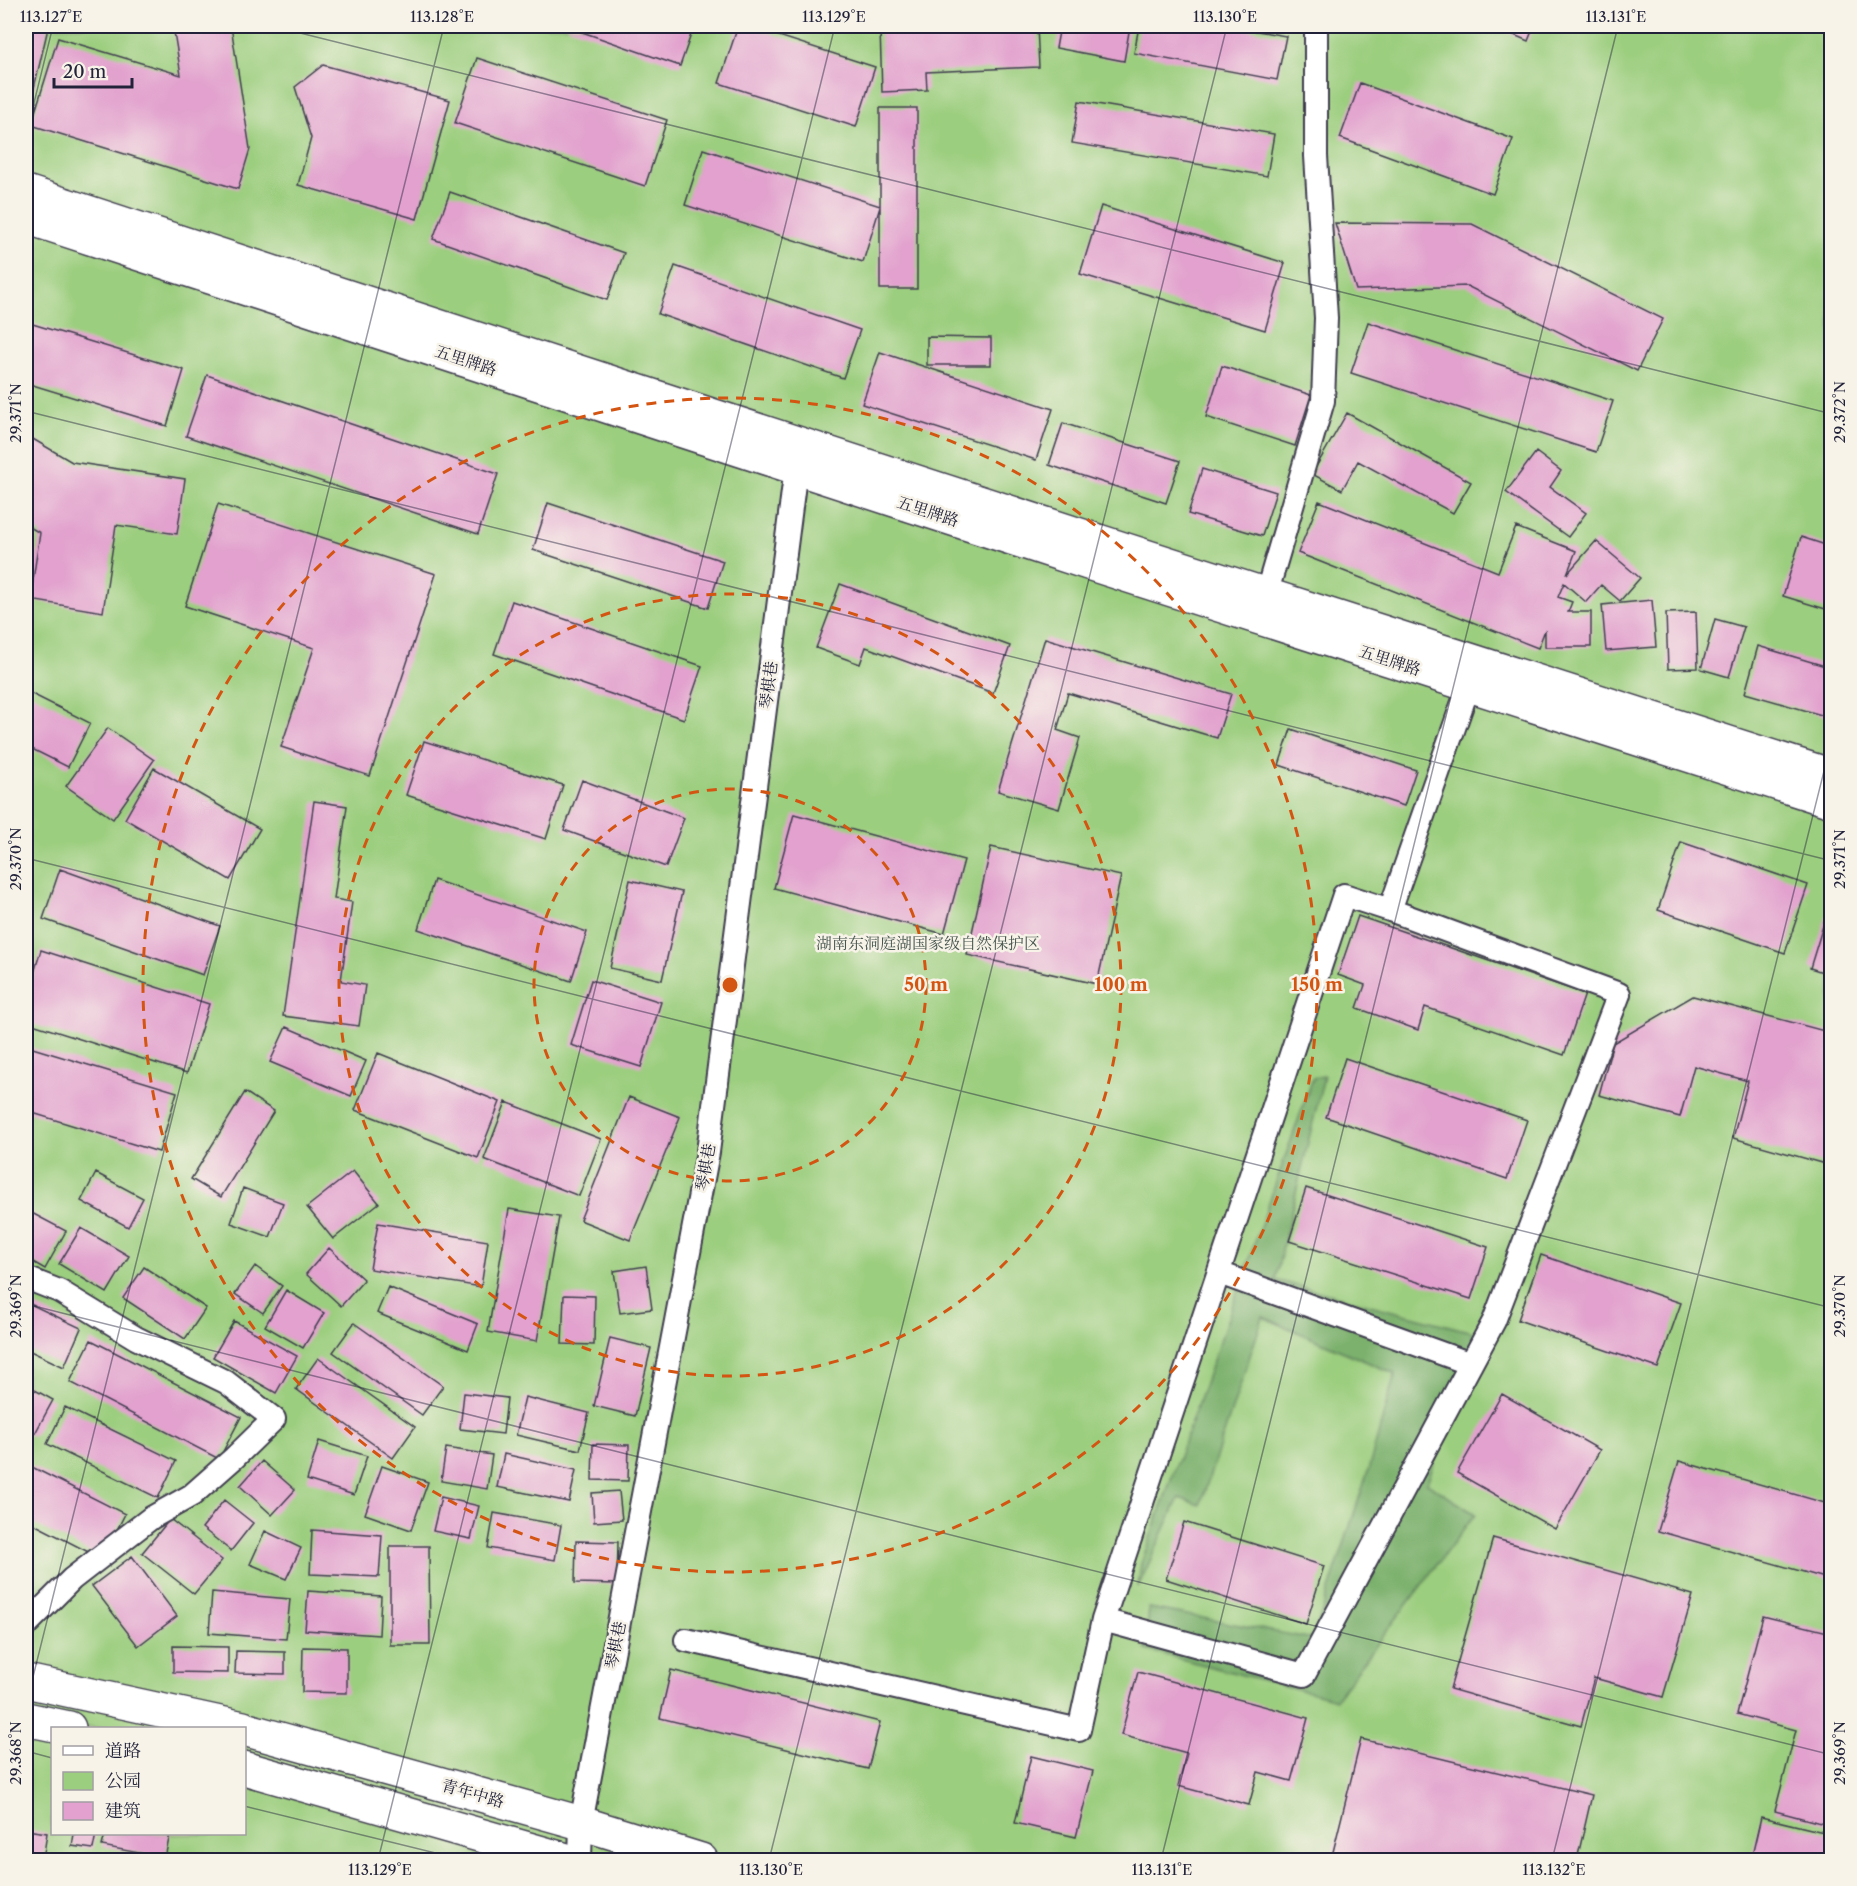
<svg xmlns="http://www.w3.org/2000/svg" width="1857" height="1886" viewBox="0 0 1857 1886" font-family="'Libre Caslon Text','Noto Serif SC',serif">
	<rect width="100%" height="100%" fill="#f7f3e8"/>
	<filter id="ink" filterUnits="userSpaceOnUse"><feTurbulence type="fractalNoise" baseFrequency=".0167" numOctaves="2"/><feDisplacementMap in="SourceGraphic" scale="12" xChannelSelector="R" yChannelSelector="G"/><feConvolveMatrix kernelMatrix="1 2 1 2 8 2 1 2 1" color-interpolation-filters="sRGB"/></filter>
	<filter id="wash" filterUnits="userSpaceOnUse"><feTurbulence type="fractalNoise" baseFrequency=".008" numOctaves="4" result="noise"/><feDisplacementMap in="SourceGraphic" scale="24" xChannelSelector="R" yChannelSelector="G"/><feGaussianBlur stdDeviation="1.35" result="paint"/><feColorMatrix in="noise" values="0 0 0 0 0 0 0 0 0 0 0 0 0 0 0 0 0 1.4 0 .05"/><feComposite in="paint" operator="in"/></filter>
	<g filter="url(#wash)">
		<rect width="100%" height="100%" fill="#ebe0be"/>
		<path fill="#9bce7e" stroke="#5e785c" stroke-width="1.5" fill-rule="evenodd" d="M 26,26 L 1831,26 L 1831,1860 L 26,1860 ZM 52,1728 L 244,1728 L 244,1834 L 52,1834 Z"/>
		<path fill="#7cb16d" stroke="#4f6a54" stroke-width="1.5" d="M 1324,1076 L 1275,1280 L 1480,1334 L 1427,1483 L 1475,1514 L 1336,1699 L 1146,1650 L 1149,1608 L 1313,1639 L 1368,1471 L 1395,1374 L 1263,1317 L 1200,1505 L 1179,1498 L 1138,1587 L 1141,1564 L 1313,1078 Z"/>
		<g id="blocks">
			<path fill="#e2a1ce" d="M 26,26 L 37,26 L 48,28 L 28,114 L 26,113 Z
				M 173,26 L 231,26 L 250,149 L 238,189 L 31,125 L 58,38 L 181,75 Z
				M 565,26 L 694,26 L 680,66 Z
				M 738,26 L 748,26 L 875,67 L 856,127 L 719,83 Z
				M 998,26 L 1037,26 L 1039,67 L 926,72 L 927,90 L 882,92 L 880,30 Z
				M 1060,26 L 1130,26 L 1124,61 L 1056,48 Z
				M 1139,26 L 1229,26 L 1286,36 L 1277,80 L 1134,53 Z
				M 1493,26 L 1534,26 L 1528,41 Z
				M 477,58 L 667,120 L 645,186 L 455,123 Z
				M 323,65 L 450,100 L 417,219 L 298,185 L 311,138 L 295,87 Z
				M 1360,83 L 1513,139 L 1493,194 L 1340,138 Z
				M 1079,101 L 1274,134 L 1267,176 L 1072,143 Z
				M 880,108 L 917,108 L 917,289 L 880,289 L 880,207 L 863,262 L 685,205 L 703,149 L 880,206 Z
				M 450,192 L 624,253 L 607,300 L 433,239 Z
				M 1101,206 L 1285,263 L 1265,330 L 1080,274 Z
				M 1335,223 L 1472,224 L 1663,319 L 1637,371 L 1467,286 L 1356,290 Z
				M 675,266 L 860,330 L 843,378 L 658,314 Z
				M 26,322 L 184,370 L 167,426 L 26,383 Z
				M 1368,322 L 1613,401 L 1596,452 L 1351,373 Z
				M 927,337 L 991,338 L 991,365 L 927,365 Z
				M 880,352 L 1053,409 L 1036,460 L 862,404 Z
				M 1222,366 L 1311,395 L 1295,446 L 1206,417 Z
				M 207,375 L 498,474 L 478,534 L 186,436 Z
				M 1347,413 L 1471,482 L 1453,513 L 1358,461 L 1342,490 L 1312,474 Z
				M 1063,423 L 1180,461 L 1166,503 L 1049,465 Z
				M 26,435 L 72,462 L 185,479 L 177,534 L 116,525 L 103,612 L 30,600 L 40,533 L 26,525 Z
				M 1536,452 L 1561,471 L 1550,487 L 1586,513 L 1568,537 L 1506,492 Z
				M 1202,469 L 1276,492 L 1262,536 L 1188,514 Z
				M 1319,501 L 1498,572 L 1516,527 L 1576,551 L 1567,574 L 1596,541 L 1640,578 L 1620,601 L 1601,585 L 1586,602 L 1564,583 L 1558,597 L 1572,602 L 1568,612 L 1591,612 L 1591,647 L 1545,647 L 1545,630 L 1538,648 L 1298,553 Z
				M 548,503 L 723,561 L 708,608 L 533,550 Z
				M 218,504 L 436,574 L 370,776 L 281,747 L 314,648 L 185,606 Z
				M 1801,537 L 1832,547 L 1832,611 L 1783,596 Z
				M 840,584 L 1010,646 L 993,693 L 866,647 L 860,664 L 816,648 Z
				M 1652,600 L 1656,647 L 1606,651 L 1602,605 Z
				M 512,601 L 702,666 L 684,719 L 494,654 Z
				M 1696,612 L 1698,668 L 1668,669 L 1666,613 Z
				M 1715,619 L 1744,627 L 1729,677 L 1701,669 Z
				M 1045,638 L 1231,694 L 1217,738 L 1068,693 L 1057,730 L 1080,738 L 1059,809 L 998,791 Z
				M 1758,646 L 1832,668 L 1832,718 L 1745,693 Z
				M 26,691 L 90,723 L 68,767 L 26,746 Z
				M 108,728 L 154,760 L 113,819 L 66,786 Z
				M 1291,729 L 1416,770 L 1404,806 L 1279,765 Z
				M 424,741 L 563,785 L 546,839 L 406,795 Z
				M 154,768 L 260,829 L 230,880 L 125,819 Z
				M 582,780 L 684,818 L 666,867 L 564,830 Z
				M 314,801 L 347,806 L 334,899 L 352,902 L 341,981 L 365,985 L 359,1026 L 283,1016 Z
				M 794,814 L 964,860 L 944,934 L 774,888 Z
				M 1681,842 L 1808,885 L 1785,953 L 1658,910 Z
				M 991,847 L 1121,876 L 1097,984 L 967,955 Z
				M 60,869 L 220,926 L 203,975 L 43,919 Z
				M 434,880 L 587,932 L 571,981 L 418,929 Z
				M 630,880 L 682,892 L 662,980 L 610,968 Z
				M 1358,916 L 1585,994 L 1564,1055 L 1425,1007 L 1418,1030 L 1357,1008 L 1365,985 L 1338,975 Z
				M 1826,916 L 1832,918 L 1832,975 L 1810,968 Z
				M 41,950 L 209,1004 L 187,1073 L 26,1022 L 26,999 Z
				M 591,980 L 661,1002 L 641,1067 L 571,1045 Z
				M 1693,996 L 1832,1033 L 1832,1141 L 1825,1164 L 1733,1138 L 1748,1081 L 1694,1066 L 1680,1117 L 1599,1095 L 1613,1043 Z
				M 286,1027 L 366,1061 L 351,1096 L 270,1062 Z
				M 26,1046 L 177,1092 L 159,1152 L 26,1111 Z
				M 378,1053 L 500,1102 L 478,1158 L 355,1110 Z
				M 1345,1058 L 1527,1120 L 1507,1179 L 1326,1117 Z
				M 245,1092 L 274,1111 L 221,1197 L 191,1179 Z
				M 629,1097 L 680,1117 L 630,1240 L 580,1220 Z
				M 506,1102 L 601,1139 L 579,1196 L 484,1159 Z
				M 353,1171 L 379,1203 L 333,1239 L 307,1207 Z
				M 96,1173 L 143,1198 L 128,1227 L 81,1201 Z
				M 243,1188 L 283,1203 L 270,1237 L 231,1223 Z
				M 1306,1188 L 1488,1247 L 1471,1299 L 1289,1241 Z
				M 509,1209 L 559,1217 L 537,1341 L 488,1332 Z
				M 26,1210 L 66,1231 L 45,1269 L 26,1258 Z
				M 378,1223 L 488,1241 L 481,1287 L 370,1269 Z
				M 81,1228 L 129,1256 L 107,1293 L 59,1264 Z
				M 329,1248 L 364,1280 L 341,1306 L 306,1274 Z
				M 1541,1255 L 1681,1303 L 1658,1368 L 1518,1320 Z
				M 255,1266 L 282,1286 L 263,1313 L 235,1294 Z
				M 646,1266 L 652,1309 L 620,1313 L 614,1271 Z
				M 144,1267 L 206,1308 L 185,1339 L 123,1298 Z
				M 388,1287 L 478,1324 L 468,1350 L 377,1313 Z
				M 286,1290 L 324,1313 L 303,1348 L 265,1326 Z
				M 564,1295 L 595,1296 L 594,1345 L 562,1344 Z
				M 26,1302 L 81,1328 L 64,1367 L 26,1349 Z
				M 234,1321 L 297,1356 L 276,1393 L 213,1357 Z
				M 354,1323 L 443,1386 L 422,1415 L 333,1352 Z
				M 610,1338 L 651,1348 L 635,1416 L 594,1406 Z
				M 91,1340 L 241,1417 L 219,1459 L 70,1382 Z
				M 318,1358 L 415,1427 L 393,1458 L 296,1389 Z
				M 26,1385 L 53,1400 L 33,1437 L 26,1433 Z
				M 464,1393 L 507,1398 L 503,1434 L 460,1429 Z
				M 1502,1394 L 1600,1450 L 1555,1529 L 1457,1473 Z
				M 525,1397 L 589,1413 L 580,1450 L 516,1435 Z
				M 65,1407 L 176,1461 L 158,1498 L 47,1444 Z
				M 319,1441 L 367,1456 L 354,1495 L 307,1480 Z
				M 593,1444 L 629,1445 L 628,1481 L 592,1480 Z
				M 446,1448 L 492,1455 L 487,1489 L 441,1481 Z
				M 504,1454 L 576,1470 L 569,1502 L 497,1487 Z
				M 262,1461 L 295,1490 L 272,1515 L 240,1486 Z
				M 1679,1461 L 1832,1505 L 1832,1580 L 1658,1531 Z
				M 26,1464 L 125,1514 L 102,1559 L 26,1520 Z
				M 382,1466 L 428,1482 L 411,1530 L 365,1514 Z
				M 619,1491 L 622,1520 L 594,1522 L 592,1493 Z
				M 441,1497 L 479,1506 L 471,1539 L 433,1531 Z
				M 224,1500 L 253,1523 L 231,1551 L 202,1528 Z
				M 494,1513 L 561,1525 L 555,1560 L 488,1548 Z
				M 170,1519 L 222,1560 L 194,1594 L 142,1553 Z
				M 1184,1522 L 1324,1566 L 1306,1624 L 1166,1579 Z
				M 312,1530 L 382,1535 L 379,1577 L 310,1574 Z
				M 265,1531 L 301,1548 L 286,1579 L 250,1564 Z
				M 1493,1538 L 1693,1595 L 1663,1697 L 1594,1678 L 1581,1726 L 1450,1689 Z
				M 576,1541 L 618,1542 L 617,1584 L 575,1583 Z
				M 390,1546 L 429,1546 L 430,1645 L 390,1645 Z
				M 132,1556 L 177,1616 L 138,1646 L 92,1586 Z
				M 308,1591 L 381,1596 L 379,1635 L 305,1630 Z
				M 212,1592 L 290,1599 L 286,1639 L 209,1633 Z
				M 1763,1616 L 1832,1633 L 1832,1826 L 1775,1811 L 1796,1730 L 1737,1714 Z
				M 173,1646 L 228,1647 L 228,1673 L 173,1672 Z
				M 303,1647 L 347,1648 L 347,1693 L 302,1692 Z
				M 236,1651 L 285,1652 L 285,1674 L 235,1673 Z
				M 671,1670 L 880,1722 L 868,1769 L 660,1718 Z
				M 1138,1672 L 1308,1718 L 1291,1781 L 1258,1772 L 1249,1805 L 1178,1786 L 1187,1753 L 1121,1735 Z
				M 1361,1739 L 1592,1795 L 1577,1860 L 1331,1860 Z
				M 1031,1756 L 1093,1771 L 1076,1837 L 1015,1823 Z
				M 1761,1817 L 1832,1834 L 1832,1860 L 1751,1860 Z
				M 26,1830 L 47,1833 L 43,1860 L 26,1860 Z
				M 74,1834 L 96,1834 L 93,1849 L 72,1846 Z
				M 105,1834 L 170,1834 L 165,1858 L 102,1846 Z"/>
		</g>
	</g>
	<g filter="url(#ink)">
		<use href="#blocks" fill-opacity="0" stroke="#403e4f" stroke-width="1.5"/>
		<g fill="none" stroke-linecap="round" stroke-linejoin="round">
			<defs>
				<path id="street" d="M 1266,595 L 1323,401 L 1326,318 L 1316,156 L 1316,26
					M 1219,1273 L 1471,1364
					M 26,1278 L 59,1291 L 136,1338 L 226,1382 L 274,1419 L 234,1458 L 192,1495 L 151,1518 L 72,1579 L 26,1625
					M 1103,1620 L 1344,895 L 1390,910
					M 686,1640 L 1079,1730 L 1103,1620 L 1304,1675 L 1494,1321 L 1619,994 L 1390,910 L 1469,685
					M 580,1860 L 581,1823 L 708,1152 L 796,468"/>
				<path id="secondary" d="M 26,192 L 1095,540 L 1832,776
					M 26,217 L 1088,563 L 1832,801
					M 26,1681 L 243,1728
					M 26,1719 L 69,1728
					M 244,1729 L 581,1823 L 701,1860
					M 244,1768 L 567,1860"/>
			</defs>
			<use href="#street" stroke="#403e4f" stroke-width="26"/>
			<use href="#secondary" stroke="#403e4f" stroke-width="36"/>
			<use href="#street" stroke="#fff" stroke-width="22"/>
			<use href="#secondary" stroke="#fff" stroke-width="33"/>
		</g>
	</g>
	<path fill="none" stroke="#22223b" stroke-width="1.5" stroke-opacity="0.45" d="M 272,26 L 1832,414M 26,135 L 53,26M 26,411 L 1832,861M 26,858 L 1832,1308M 26,1304 L 1832,1755M 26,1705 L 444,26M 26,1751 L 52,1758M 244,1806 L 464,1860M 378,1860 L 835,26M 769,1860 L 1227,26M 1161,1860 L 1618,26M 1552,1860 L 1832,739"/>
	<g fill="none" stroke="#d45411" stroke-width="3" stroke-dasharray="10 8">
		<circle cx="730" cy="985" r="196"/>
		<circle cx="730" cy="985" r="391"/>
		<circle cx="730" cy="985" r="587"/>
	</g>
	<g text-anchor="middle" dominant-baseline="central" stroke-width="5" stroke-linejoin="round" paint-order="stroke">
		<g font-size="16" fill="#22223b" stroke="#f7f3e8">
			<text transform="translate(466 360) rotate(18)">五里牌路</text>
			<text transform="translate(928 511) rotate(18)">五里牌路</text>
			<text transform="translate(1390 660) rotate(18)">五里牌路</text>
			<text transform="translate(768 685) rotate(-83)">琴棋巷</text>
			<text transform="translate(705 1167) rotate(-80)">琴棋巷</text>
			<text transform="translate(615 1645) rotate(-79)">琴棋巷</text>
			<text transform="translate(473 1793) rotate(16)">青年中路</text>
		</g>
		<g font-size="16" fill="#46564f" stroke="#f7f3e8">
			<text x="928" y="943">湖南东洞庭湖国家级自然保护区</text>
		</g>
	</g>
	<circle cx="730" cy="985" r="9" fill="#d45411" stroke="#f7f3e8" stroke-width="3"/>
	<g font-size="18" text-anchor="middle" font-weight="bold" fill="#d45411" stroke="#f7f3e8" stroke-width="5" stroke-linejoin="round" paint-order="stroke">
		<text x="926" y="991">50 m</text>
		<text x="1121" y="991">100 m</text>
		<text x="1317" y="991">150 m</text>
	</g>
	<rect width="1857" height="1886" fill="none" stroke="#f7f3e8" stroke-width="66"/>
	<rect x="51" y="1727" width="195" height="108" fill="#f7f3e8" stroke="#a29fa3" stroke-width="1.5"/>
	<rect x="63" y="1746" width="30" height="9" fill="#ffffff" stroke="#a29fa3" stroke-width="1.5"/>
	<text x="105" y="1757" font-size="18" fill="#22223b">道路</text>
	<rect x="63" y="1772" width="30" height="18" fill="#9bce7e" stroke="#a29fa3" stroke-width="1.5"/>
	<text x="105" y="1787" font-size="18" fill="#22223b">公园</text>
	<rect x="63" y="1802" width="30" height="18" fill="#e2a1ce" stroke="#a29fa3" stroke-width="1.5"/>
	<text x="105" y="1817" font-size="18" fill="#22223b">建筑</text>
	<path d="M54 78v9h78v-9" fill="none" stroke="#22223b" stroke-width="3"/>
	<text x="63" y="78" font-size="18" fill="#22223b" stroke="#f7f3e8" stroke-width="4.5" paint-order="stroke">20 m</text>
	<rect x="33" y="33" width="1791" height="1820" fill="none" stroke="#22223b" stroke-width="2"/>
	<g font-size="15" text-anchor="middle" fill="#22223b">
		<text x="51" y="22">113.127°E</text>
		<text x="442" y="22">113.128°E</text>
		<text x="834" y="22">113.129°E</text>
		<text x="1225" y="22">113.130°E</text>
		<text x="1616" y="22">113.131°E</text>
		<text transform="translate(1840 412) rotate(-90)" y="5">29.372°N</text>
		<text transform="translate(16 413) rotate(-90)" y="5">29.371°N</text>
		<text transform="translate(1840 859) rotate(-90)" y="5">29.371°N</text>
		<text transform="translate(16 859) rotate(-90)" y="5">29.370°N</text>
		<text transform="translate(1840 1306) rotate(-90)" y="5">29.370°N</text>
		<text transform="translate(16 1306) rotate(-90)" y="5">29.369°N</text>
		<text transform="translate(1840 1753) rotate(-90)" y="5">29.369°N</text>
		<text transform="translate(16 1753) rotate(-90)" y="5">29.368°N</text>
		<text x="380" y="1875">113.129°E</text>
		<text x="771" y="1875">113.130°E</text>
		<text x="1162" y="1875">113.131°E</text>
		<text x="1554" y="1875">113.132°E</text>
	</g>
</svg>
